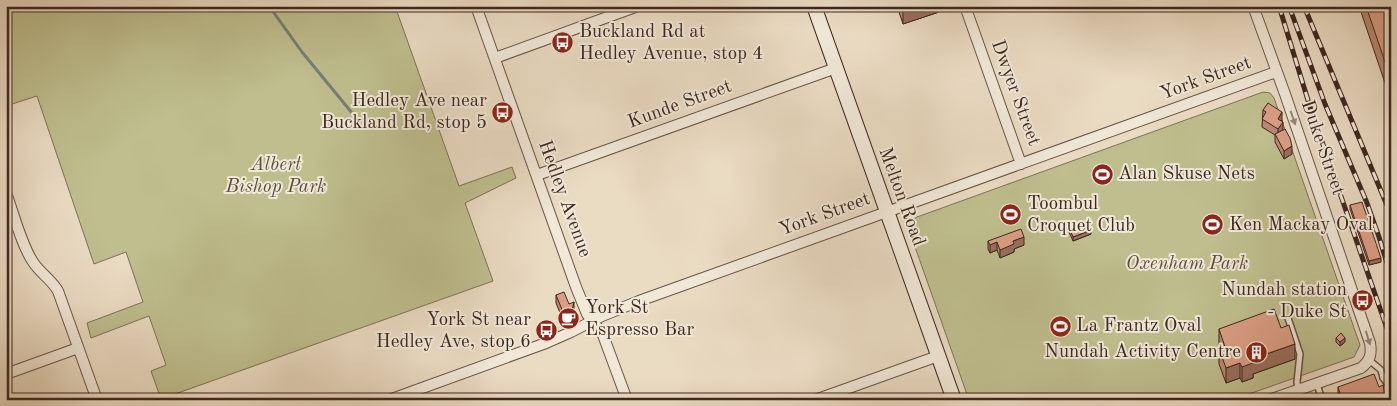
<svg xmlns="http://www.w3.org/2000/svg" width="1397" height="406" viewBox="0 0 1397 406" font-family="'Old Standard TT',serif">
	<rect width="100%" height="100%" fill="#eadbc3"/>
	<filter id="stains"><feTurbulence type="fractalNoise" baseFrequency=".004" numOctaves="4"/><feColorMatrix values="0 0 0 0 .2 0 0 0 0 .09 0 0 0 0 .02 0 0 0 .5 -.17"/></filter>
	<radialGradient id="worn" r=".72"><stop offset=".6" stop-color="#630" stop-opacity="0"/><stop offset="1" stop-color="#630" stop-opacity=".3"/></radialGradient>
	<path fill="#bfbe8e" stroke="#7e7256" d="M 6,6 L 395,6 L 459,186 L 512,167 L 516,178 L 465,203 L 493,281 L 161,399 L 151,371 L 166,365 L 149,316 L 91,338 L 87,323 L 143,302 L 126,252 L 94,264 L 37,96 L 6,106 Z
		M 1263,92 L 1270,93 L 1274,98 L 1360,345 L 1354,357 L 1232,400 L 969,400 L 908,227 L 911,221 L 917,217 Z"/>
	<g fill="none" stroke-linecap="round" stroke-linejoin="round">
		<path stroke="#748075" stroke-width="3" d="M 269,6 L 302,52 L 357,119"/>
		<defs>
			<path id="lane" d="M 1288,318 L 1300,354 L 1297,382 L 1298,389
				M 1369,360 L 1381,370 L 1383,378 L 1391,388
				M 1317,384 L 1322,400"/>
			<path id="street" d="M 476,6 L 576,287 L 587,314 L 603,335 L 627,400
				M 965,6 L 1021,164
				M 1253,6 L 1285,94 L 1370,343 C 1372,354 1370,361 1361,368 L 1269,400
				M 495,58 L 638,6
				M 537,175 L 836,68
				M 6,193 C 14,214 21,244 33,262 C 40,273 52,280 58,291 L 97,400
				M 6,374 L 78,348
				M 389,400 L 546,343 L 571,332 L 602,316 L 639,301 L 1276,72
				M 815,400 L 938,356"/>
			<path id="secondary" d="M 814,6 L 954,400"/>
		</defs>
		<use href="#lane" stroke="#685447" stroke-width="8"/>
		<use href="#street" stroke="#685447" stroke-width="12"/>
		<use href="#secondary" stroke="#3d271e" stroke-width="16"/>
		<use href="#lane" stroke="#f1e8d8" stroke-width="5"/>
		<use href="#street" stroke="#f1e8d8" stroke-width="10"/>
		<use href="#secondary" stroke="#f1e8d8" stroke-width="14"/>
		<defs>
			<path id="rail" d="M 1279,6 L 1311,110 L 1391,340
				M 1289,6 L 1325,104 L 1367,203 L 1379,237 L 1391,276
				M 1304,6 L 1391,215"/>
		</defs>
		<use href="#rail" stroke="#3d271e" stroke-width="5"/>
		<use href="#rail" stroke="#f1e8d8" stroke-width="3" stroke-dasharray="9" stroke-linecap="butt"/>
	</g>
	<path fill="#bb8872" stroke="#3d271e" d="M 897,6 L 939,6 L 939,12 L 903,24 Z
		M 1359,6 L 1391,6 L 1391,81 L 1386,86 Z
		M 1391,88 L 1391,113 L 1389,112 L 1389,91 Z
		M 1263,110 L 1282,120 L 1282,131 L 1292,154 L 1284,159 L 1275,142 L 1275,135 L 1262,127 Z
		M 1350,205 L 1381,262 L 1369,265 L 1350,209 Z
		M 1069,228 L 1091,234 L 1073,241 L 1069,232 Z
		M 988,241 L 1024,245 L 1014,249 L 1014,252 L 1000,258 L 997,250 L 990,253 L 988,249 Z
		M 556,295 L 569,304 L 574,310 L 572,318 L 565,325 L 556,303 Z
		M 1219,329 L 1295,359 L 1253,374 L 1253,378 L 1242,382 L 1240,378 L 1226,383 L 1219,364 L 1219,349 L 1220,348 L 1219,344 Z
		M 1336,338 L 1345,342 L 1340,346 L 1336,342 Z
		M 1338,387 L 1379,387 L 1386,400 L 1338,400 Z"/>
	<path fill="#996f5d" stroke="#3d271e" d="M 921,6 L 939,6 L 939,12 L 903,24 L 903,12 Z
		M 1391,60 L 1391,81 L 1386,86 L 1386,65 Z
		M 1282,112 L 1282,120 L 1278,127 L 1278,119 Z
		M 1283,122 L 1283,130 L 1278,137 L 1278,129 Z
		M 1292,146 L 1292,154 L 1284,159 L 1284,151 Z
		M 1091,230 L 1091,234 L 1073,241 L 1073,237 Z
		M 1024,237 L 1024,245 L 1014,249 L 1014,252 L 1000,258 L 1000,250 L 1013,241 Z
		M 997,242 L 997,250 L 990,253 L 990,245 Z
		M 1381,258 L 1381,262 L 1369,265 L 1369,261 Z
		M 574,302 L 574,310 L 572,318 L 565,325 L 565,317 Z
		M 1345,338 L 1345,342 L 1340,346 L 1340,342 Z
		M 1295,344 L 1295,359 L 1253,374 L 1253,378 L 1242,382 L 1242,367 L 1252,359 Z
		M 1240,363 L 1240,378 L 1226,383 L 1226,368 Z"/>
	<path fill="#da9e85" stroke="#3d271e" d="M 901,6 L 921,6 L 903,12 Z
		M 1366,6 L 1391,6 L 1391,60 L 1386,65 Z
		M 1268,103 L 1282,112 L 1278,119 L 1283,122 L 1278,129 L 1262,119 L 1266,112 L 1263,110 Z
		M 1285,129 L 1290,138 L 1292,146 L 1284,151 L 1275,134 Z
		M 1362,202 L 1381,258 L 1369,261 L 1350,205 Z
		M 1087,221 L 1091,230 L 1073,237 L 1069,228 Z
		M 1021,229 L 1024,237 L 1013,241 L 1014,244 L 1000,250 L 997,242 L 990,245 L 988,241 Z
		M 564,292 L 569,304 L 574,302 L 572,310 L 565,317 L 556,295 Z
		M 1274,309 L 1281,328 L 1289,325 L 1295,344 L 1252,359 L 1253,363 L 1242,367 L 1240,363 L 1226,368 L 1219,349 L 1225,347 L 1219,329 Z
		M 1341,333 L 1345,338 L 1340,342 L 1336,338 Z
		M 1374,374 L 1379,387 L 1383,385 L 1386,400 L 1342,400 L 1338,387 Z"/>
	<defs><path id="oneway-solid" d="M-6-.8H1V-3.2L6.5 0L1 3.2V.8H-6Z" transform="scale(1.25)"/></defs>
	<g fill="#97887b">
		<use href="#oneway-solid" transform="translate(1293 118) rotate(71)"/>
		<use href="#oneway-solid" transform="translate(1368 338) rotate(73)"/>
	</g>
	<defs>
		<symbol id="bus-disc" viewBox="-11 -11 22 22"><circle r="9.5" fill="#8f2418" stroke="#f1e8d8"/><path d="M-5-6H5V4H4V6H2V4H-2V6H-4V4H-5ZM-3.5-4V0h7V-4ZM-3.5 1.2v1.5H-2V1.2ZM2 1.2v1.5H3.5V1.2Z" fill="#fff"/></symbol>
		<symbol id="stadium-disc" viewBox="-11 -11 22 22"><circle r="9.5" fill="#8f2418" stroke="#f1e8d8"/><path d="M0-5a6.5 5 0 1 0 0 10a6.5 5 0 1 0 0-10ZM-3.5-1.8h7v3.6h-7Z" fill="#fff"/></symbol>
		<symbol id="cafe-disc" viewBox="-11 -11 22 22"><circle r="9.5" fill="#8f2418" stroke="#f1e8d8"/><path d="M-5.5-4.5H6V0H3Q3 3.5 0 3.5H-2.5Q-5.5 3.5-5.5 0ZM3-3.2v2h1.7v-2ZM-6 4.5H4V6H-6Z" fill="#fff"/></symbol>
		<symbol id="building-disc" viewBox="-11 -11 22 22"><circle r="9.5" fill="#8f2418" stroke="#f1e8d8"/><path d="M-4-6H4V6H1V3H-1V6H-4ZM-2.5-4.3h1.7v1.8h-1.7ZM.8-4.3h1.7v1.8H.8ZM-2.5-1h1.7V.8h-1.7ZM.8-1h1.7V.8H.8Z" fill="#fff"/></symbol>
	</defs>
	<g fill-rule="evenodd">
		<use href="#bus-disc" x="550" y="30" width="25" height="25"/>
		<use href="#bus-disc" x="490" y="100" width="25" height="25"/>
		<use href="#stadium-disc" x="1090" y="162" width="25" height="25"/>
		<use href="#stadium-disc" x="998" y="202" width="25" height="25"/>
		<use href="#stadium-disc" x="1200" y="212" width="25" height="25"/>
		<use href="#bus-disc" x="1350" y="288" width="25" height="25"/>
		<use href="#cafe-disc" x="556" y="306" width="25" height="25"/>
		<use href="#stadium-disc" x="1048" y="314" width="25" height="25"/>
		<use href="#bus-disc" x="534" y="318" width="25" height="25"/>
		<use href="#building-disc" x="1244" y="340" width="25" height="25"/>
	</g>
	<g text-anchor="middle" dominant-baseline="central" stroke-width="4" stroke-linejoin="round" paint-order="stroke">
		<g font-size="19" fill="#3d271e" stroke="#f1e8d8" text-anchor="start">
			<text x="579" y="32">Buckland Rd at<tspan x="579" dy="22">Hedley Avenue, stop 4</tspan></text>
			<text x="487" y="101" text-anchor="end">Hedley Ave near<tspan x="487" dy="22">Buckland Rd, stop 5</tspan></text>
			<text x="1118" y="174">Alan Skuse Nets</text>
			<text x="1027" y="204">Toombul<tspan x="1027" dy="22">Croquet Club</tspan></text>
			<text x="1229" y="225">Ken Mackay Oval</text>
			<text x="1347" y="290" text-anchor="end">Nundah station<tspan x="1347" dy="22">- Duke St</tspan></text>
			<text x="585" y="308">York St<tspan x="585" dy="22">Espresso Bar</tspan></text>
			<text x="531" y="320" text-anchor="end">York St near<tspan x="531" dy="22">Hedley Ave, stop 6</tspan></text>
			<text x="1076" y="326">La Frantz Oval</text>
			<text x="1241" y="352" text-anchor="end">Nundah Activity Centre</text>
		</g>
		<g font-size="19" fill="#3d271e" stroke="#f1e8d8">
			<text transform="translate(1206 79) rotate(-20)">York Street</text>
			<text transform="translate(1015 93) rotate(70)">Dwyer Street</text>
			<text transform="translate(680 105) rotate(-20)">Kunde Street</text>
			<text transform="translate(1322 148) rotate(71)">Duke Street</text>
			<text transform="translate(901 197) rotate(70)">Melton Road</text>
			<text transform="translate(564 199) rotate(70)">Hedley Avenue</text>
			<text transform="translate(825 215) rotate(-20)">York Street</text>
		</g>
		<g font-size="19" font-style="italic" fill="#5e4d3a" stroke="#f1e8d8">
			<text x="276" y="165">Albert<tspan x="276" dy="22">Bishop Park</tspan></text>
			<text x="1187" y="264">Oxenham Park</text>
		</g>
	</g>
	<rect width="1397" height="406" fill="none" stroke="#eadbc3" stroke-width="25"/>
	<rect x="8" y="8" width="1382" height="391" fill="none" stroke="#3d271e" stroke-width="2.5"/>
	<rect x="12" y="12" width="1372" height="381" fill="none" stroke="#3d271e"/>
	<rect width="100%" height="100%" filter="url(#stains)"/>
	<rect width="100%" height="100%" fill="url(#worn)"/>
</svg>
